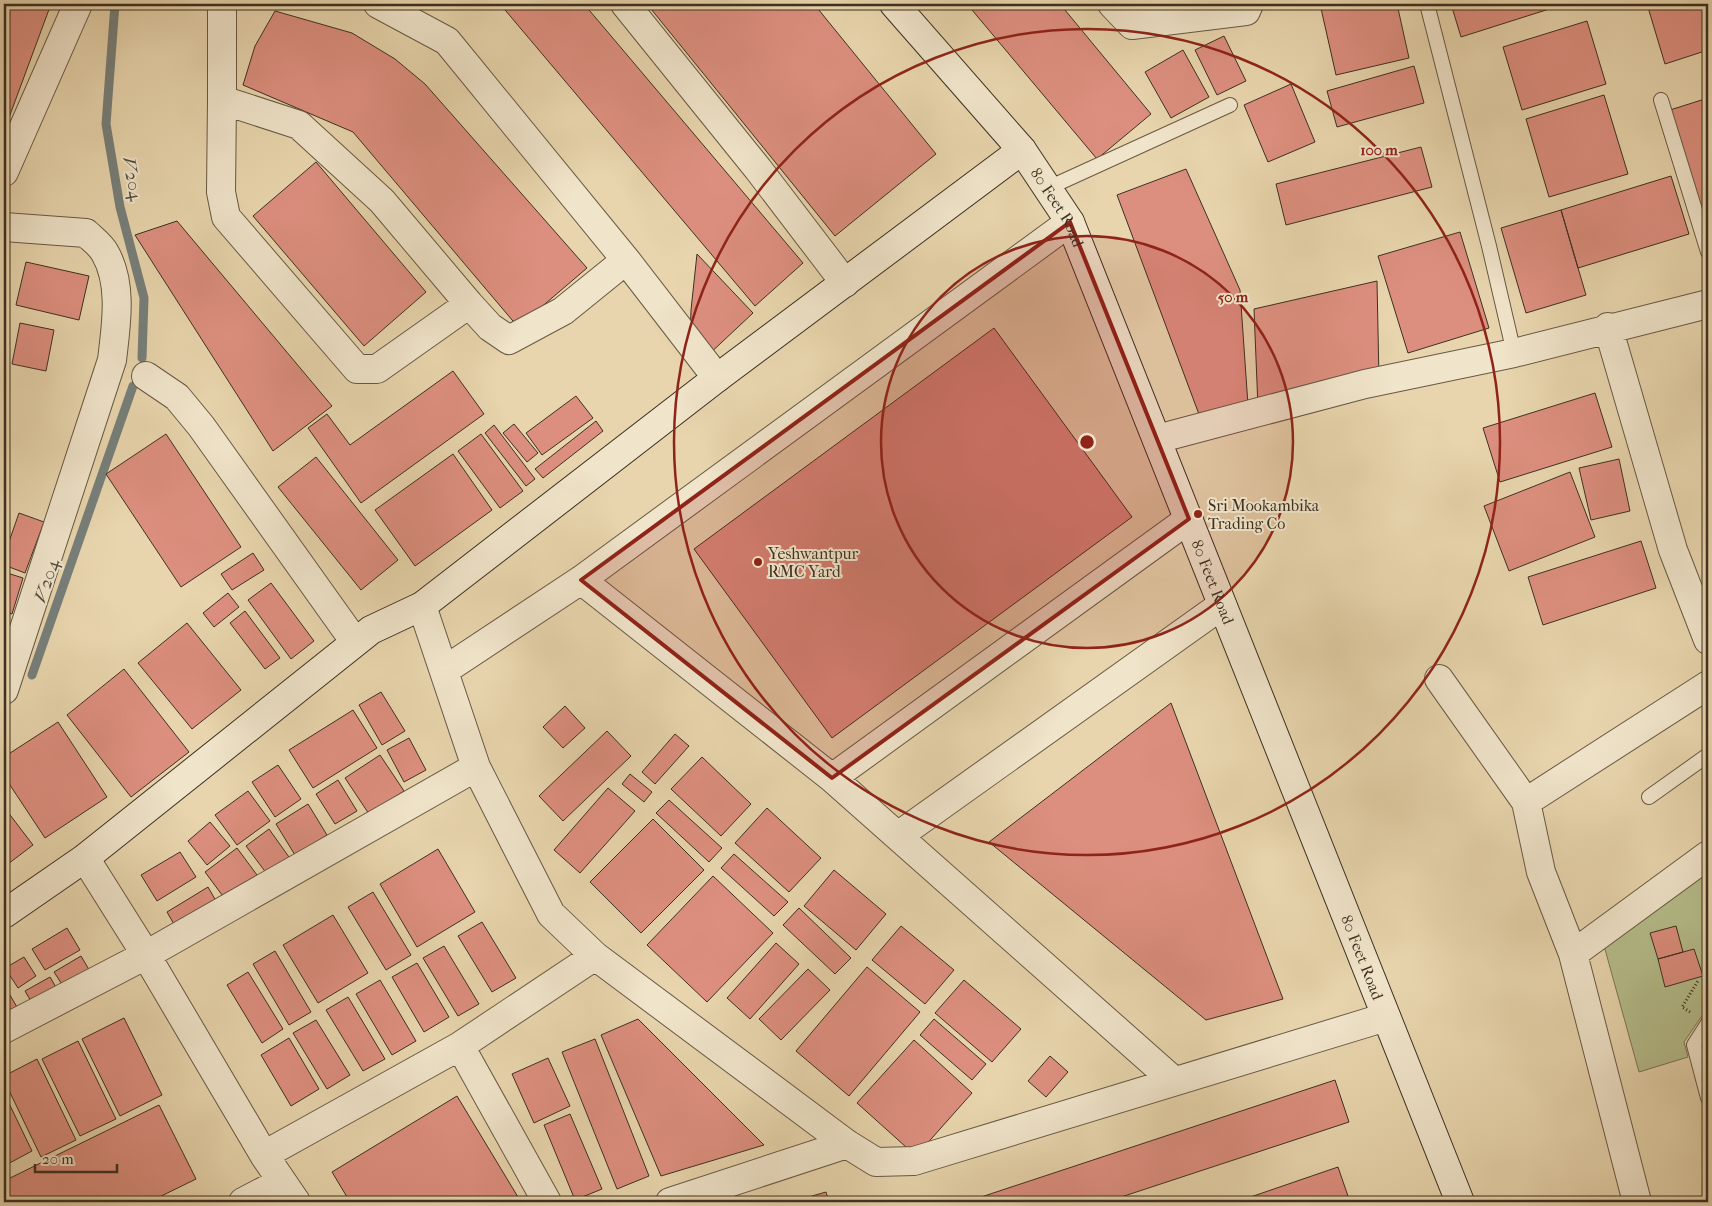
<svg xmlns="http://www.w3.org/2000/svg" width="1712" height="1206" viewBox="0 0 1712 1206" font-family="'IM FELL French Canon',serif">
	<rect width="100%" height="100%" fill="#e8d5ad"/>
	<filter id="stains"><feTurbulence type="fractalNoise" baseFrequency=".004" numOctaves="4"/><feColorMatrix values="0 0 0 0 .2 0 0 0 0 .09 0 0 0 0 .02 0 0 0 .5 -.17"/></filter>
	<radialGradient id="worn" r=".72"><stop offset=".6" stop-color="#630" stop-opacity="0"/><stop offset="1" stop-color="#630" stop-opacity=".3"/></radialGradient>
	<path fill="#b5bd8b" stroke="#797656" d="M 1708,864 L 1708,1007 L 1684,1042 L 1688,1057 L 1639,1072 L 1603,942 Z"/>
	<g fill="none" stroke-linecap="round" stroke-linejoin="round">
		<path stroke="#77807b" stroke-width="9" d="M 115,4 L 106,124 L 120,207 L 144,298 L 142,358
			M 32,675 L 133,386"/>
	</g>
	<path fill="#dd8f7f" stroke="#3d3021" d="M 9,4 L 51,4 L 4,131 L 4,17 Z
		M 500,4 L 584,4 L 803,263 L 755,306 Z
		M 647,4 L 814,4 L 936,154 L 835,236 Z
		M 967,4 L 1060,4 L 1151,114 L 1097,159 Z
		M 1320,4 L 1397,4 L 1409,58 L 1336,75 Z
		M 1451,4 L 1565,4 L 1461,37 Z
		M 1647,4 L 1708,4 L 1708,50 L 1665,64 Z
		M 275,11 L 352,33 L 395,59 L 425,84 L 587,268 L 518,327 L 353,132 L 243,85 L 255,46 Z
		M 1587,21 L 1606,84 L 1522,110 L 1503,47 Z
		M 1224,36 L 1246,81 L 1217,95 L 1195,50 Z
		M 1183,50 L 1209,97 L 1171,118 L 1145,72 Z
		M 1414,66 L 1424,103 L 1337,127 L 1327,91 Z
		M 1291,84 L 1315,142 L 1268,162 L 1244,105 Z
		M 1604,95 L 1628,174 L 1549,197 L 1526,119 Z
		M 1708,98 L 1708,238 L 1670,110 Z
		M 1421,147 L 1432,187 L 1286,225 L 1276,184 Z
		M 316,162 L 426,292 L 364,346 L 253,216 Z
		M 1186,169 L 1240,290 L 1248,405 L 1203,425 L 1117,195 Z
		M 1671,176 L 1689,234 L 1578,268 L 1561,210 Z
		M 1561,210 L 1586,295 L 1526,313 L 1501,228 Z
		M 177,221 L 332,406 L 273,451 L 135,235 Z
		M 1460,232 L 1489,328 L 1408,353 L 1378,256 Z
		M 697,254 L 753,313 L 706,357 L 690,340 L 691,310 Z
		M 26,262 L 89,276 L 79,320 L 16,305 Z
		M 1377,281 L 1379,380 L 1258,408 L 1254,309 Z
		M 20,323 L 54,330 L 46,371 L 12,364 Z
		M 994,328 L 1132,517 L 832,738 L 694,549 Z
		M 453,371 L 484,414 L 361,503 L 308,428 L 327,414 L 350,445 Z
		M 1595,393 L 1612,447 L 1500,482 L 1483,428 Z
		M 576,396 L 593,418 L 542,455 L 526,433 Z
		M 596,421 L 603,431 L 543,478 L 535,469 Z
		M 514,424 L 538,453 L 527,462 L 503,433 Z
		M 494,425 L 535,479 L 526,486 L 485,433 Z
		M 166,434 L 241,547 L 181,587 L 106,474 Z
		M 481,434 L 523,491 L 500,508 L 458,451 Z
		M 453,454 L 492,510 L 415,566 L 375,510 Z
		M 316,457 L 398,560 L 361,590 L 278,487 Z
		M 1619,459 L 1630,511 L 1591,520 L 1579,468 Z
		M 1570,472 L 1595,537 L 1509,571 L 1484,506 Z
		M 19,513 L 44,522 L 25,573 L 4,565 L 4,556 Z
		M 1641,541 L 1656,588 L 1543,625 L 1528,577 Z
		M 253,553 L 264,570 L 232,590 L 221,574 Z
		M 4,572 L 23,578 L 12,614 L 4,612 Z
		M 271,583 L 314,641 L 291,659 L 248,600 Z
		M 228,593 L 239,607 L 214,627 L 203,613 Z
		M 245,611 L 280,658 L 265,669 L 230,623 Z
		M 187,623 L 241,690 L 192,729 L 138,663 Z
		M 124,669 L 189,752 L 131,797 L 67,715 Z
		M 381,692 L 405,731 L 382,745 L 359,705 Z
		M 1171,703 L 1283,999 L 1206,1020 L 989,842 Z
		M 565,706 L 585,728 L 563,748 L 543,727 Z
		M 353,710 L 377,748 L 313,788 L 289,750 Z
		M 58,722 L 107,797 L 45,838 L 4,776 L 4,757 Z
		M 607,731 L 631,756 L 563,821 L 539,796 Z
		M 675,734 L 689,746 L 655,784 L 642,772 Z
		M 409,738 L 426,770 L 404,782 L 387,750 Z
		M 380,755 L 404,791 L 369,814 L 345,778 Z
		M 702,757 L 751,804 L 721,836 L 671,789 Z
		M 278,765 L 301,799 L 275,817 L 252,782 Z
		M 630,774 L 652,792 L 644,802 L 622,784 Z
		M 338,780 L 357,811 L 335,824 L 316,794 Z
		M 608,788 L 635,811 L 580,873 L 554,850 Z
		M 248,791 L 270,821 L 237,845 L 215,815 Z
		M 669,800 L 722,848 L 709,862 L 656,813 Z
		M 308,804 L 327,835 L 295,855 L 276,824 Z
		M 4,807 L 33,845 L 4,867 Z
		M 767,808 L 821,858 L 789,892 L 735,843 Z
		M 653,819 L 704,870 L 641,933 L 590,882 Z
		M 210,822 L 230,846 L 207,865 L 188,841 Z
		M 269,829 L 289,857 L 267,874 L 246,846 Z
		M 237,848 L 257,875 L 225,899 L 205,872 Z
		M 438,849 L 475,912 L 417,947 L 380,884 Z
		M 180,852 L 196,877 L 157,901 L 141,875 Z
		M 734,854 L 788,902 L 774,916 L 721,868 Z
		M 834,870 L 886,914 L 856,950 L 804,906 Z
		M 713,876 L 773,933 L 707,1002 L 647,945 Z
		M 208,887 L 216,901 L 175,926 L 167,912 Z
		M 373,892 L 411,955 L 386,970 L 348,907 Z
		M 799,908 L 851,958 L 835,974 L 783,925 Z
		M 333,915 L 368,973 L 318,1003 L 283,945 Z
		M 482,922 L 516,978 L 492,992 L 458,936 Z
		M 901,926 L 954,970 L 925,1004 L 872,960 Z
		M 1676,926 L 1683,952 L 1658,959 L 1650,933 Z
		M 67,928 L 80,950 L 45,970 L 32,949 Z
		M 776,943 L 799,964 L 750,1019 L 727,998 Z
		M 444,946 L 479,1004 L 458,1016 L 423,958 Z
		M 1694,949 L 1703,976 L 1665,987 L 1658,959 Z
		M 275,951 L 311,1012 L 289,1025 L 253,964 Z
		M 81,956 L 91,973 L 65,989 L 54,972 Z
		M 24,957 L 36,976 L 18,988 L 5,968 Z
		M 417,963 L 449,1017 L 424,1032 L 392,977 Z
		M 867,967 L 920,1012 L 849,1096 L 796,1051 Z
		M 808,969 L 830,990 L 781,1040 L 759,1019 Z
		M 248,972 L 283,1029 L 262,1043 L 227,985 Z
		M 50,977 L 57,989 L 32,1003 L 25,991 Z
		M 380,980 L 416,1041 L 392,1055 L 356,994 Z
		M 964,980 L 1021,1029 L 992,1062 L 935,1013 Z
		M 4,985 L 17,1007 L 4,1015 Z
		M 348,997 L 385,1059 L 363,1071 L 326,1010 Z
		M 124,1018 L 162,1095 L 120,1116 L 82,1039 Z
		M 638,1019 L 764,1145 L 661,1176 L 601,1035 Z
		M 934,1019 L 986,1064 L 972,1080 L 920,1035 Z
		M 316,1020 L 350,1075 L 327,1089 L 293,1033 Z
		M 289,1038 L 319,1089 L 291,1106 L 261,1055 Z
		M 595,1039 L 649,1176 L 617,1189 L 562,1052 Z
		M 914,1040 L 972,1093 L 916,1156 L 857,1103 Z
		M 78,1041 L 116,1119 L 80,1136 L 42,1059 Z
		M 1050,1056 L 1068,1072 L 1046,1097 L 1028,1081 Z
		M 548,1058 L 570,1106 L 534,1123 L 512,1074 Z
		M 37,1059 L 76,1140 L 41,1157 L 4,1080 L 4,1076 Z
		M 1335,1080 L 1349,1122 L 1106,1202 L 966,1202 Z
		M 4,1093 L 32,1151 L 4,1166 Z
		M 457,1096 L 521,1202 L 350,1202 L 332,1172 Z
		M 159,1105 L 196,1179 L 149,1202 L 4,1202 L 4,1181 Z
		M 570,1114 L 602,1189 L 575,1200 L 544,1125 Z
		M 1338,1167 L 1350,1202 L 1236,1202 Z
		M 826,1192 L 829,1202 L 791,1202 Z"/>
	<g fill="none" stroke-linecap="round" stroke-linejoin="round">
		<defs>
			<path id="lane" d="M 1427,4 L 1489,246 L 1514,353
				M 1661,100 L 1708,252
				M 1048,188 L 1230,105
				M 1649,797 L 1708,755
				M 1708,1023 L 1694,1045 L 1708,1098"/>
			<path id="street" d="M 222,4 L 222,100 L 299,125 L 382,201 L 469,304 L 490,327 L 509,340 L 563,311 L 626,260
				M 378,4 L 447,41 L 626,260 L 717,378
				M 625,4 L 758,169 L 845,283
				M 1112,4 L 1132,25 L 1246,11 L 1249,4
				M 222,100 L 221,192 L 226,217 L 357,369 L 377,369 L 469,304
				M 4,172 L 78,4
				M 4,227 L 86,233 C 92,239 101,245 105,253 C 123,284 116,326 112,360 L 4,690
				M 1608,327 L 1673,550 L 1708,640
				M 146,376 L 177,397 L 201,426 L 355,642
				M 1157,439 L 1365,384 L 1514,353 L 1708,304
				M 581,580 L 832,778 L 1174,1081
				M 422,606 L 476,767 L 551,914 L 595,956 L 847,1144 L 876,1162 L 914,1161 L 1386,1017
				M 445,670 L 581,580 L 1070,222
				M 1439,679 L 1526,802 L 1541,872 L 1573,954 L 1637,1202
				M 832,778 L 1189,519
				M 1526,802 L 1708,685
				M 898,836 L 1222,605
				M 85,858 L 146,955 L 264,1155 L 296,1202
				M 1573,954 L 1708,855
				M 4,1029 L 146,955 L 476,767
				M 460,1046 L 547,1202
				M 264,1155 L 460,1046 L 595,956
				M 243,1202 L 281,1182
				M 670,1202 L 847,1144"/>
			<g id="secondary">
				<path id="s1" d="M 894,4 L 1022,150 L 1070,222 L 1460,1202"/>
				<path d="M 4,914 L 85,858 L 371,630 L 422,606 L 717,378 L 1022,150"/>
			</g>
		</defs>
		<use href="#lane" stroke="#685944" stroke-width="16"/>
		<use href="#street" stroke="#685944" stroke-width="30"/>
		<use href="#secondary" stroke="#3d3021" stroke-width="30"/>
		<path stroke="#3d3021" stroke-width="3" stroke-dasharray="1 2.5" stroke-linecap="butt" d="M 1690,1012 L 1682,1007 L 1698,981"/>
		<use href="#lane" stroke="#f0e4ca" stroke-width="14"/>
		<use href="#street" stroke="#f0e4ca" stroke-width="28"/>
		<use href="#secondary" stroke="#f0e4ca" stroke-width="28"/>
	</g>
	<path fill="#8f2418" fill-opacity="0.2" stroke="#8f2418" stroke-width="4" stroke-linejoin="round" d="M 1070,222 L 1189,519 L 832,778 L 581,580 Z"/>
	<circle cx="1087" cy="442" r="206" fill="#8f2418" fill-opacity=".12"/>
	<g fill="none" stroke="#8f2418" stroke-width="2.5">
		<circle cx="1087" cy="442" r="206"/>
		<circle cx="1087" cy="442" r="413"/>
	</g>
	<g fill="#8f2418" stroke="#f0e4ca" stroke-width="2">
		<circle cx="1198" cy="514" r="5"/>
		<circle cx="758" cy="562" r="5"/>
	</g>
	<g text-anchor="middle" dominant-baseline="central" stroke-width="4" stroke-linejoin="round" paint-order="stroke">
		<g font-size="16" fill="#3d3021" stroke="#f0e4ca">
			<text stroke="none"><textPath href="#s1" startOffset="262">80 Feet Road</textPath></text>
			<text stroke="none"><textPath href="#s1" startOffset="668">80 Feet Road</textPath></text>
			<text stroke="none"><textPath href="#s1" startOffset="1072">80 Feet Road</textPath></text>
		</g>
		<g font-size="16" fill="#3d3021" stroke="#f0e4ca" text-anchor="start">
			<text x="1208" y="505">Sri Mookambika<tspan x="1208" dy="18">Trading Co</tspan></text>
			<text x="768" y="553">Yeshwantpur<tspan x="768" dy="18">RMC Yard</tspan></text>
		</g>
		<g font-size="18" font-style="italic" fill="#504b3f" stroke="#f0e4ca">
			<text transform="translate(132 179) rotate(80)">V204</text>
			<text transform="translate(47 581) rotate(-71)">V204</text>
		</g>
	</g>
	<circle cx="1087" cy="442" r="8" fill="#8f2418" stroke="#f0e4ca" stroke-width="2.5"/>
	<g font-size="15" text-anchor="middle" font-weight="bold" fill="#8f2418" stroke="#f0e4ca" stroke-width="4" stroke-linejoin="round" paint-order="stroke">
		<text x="1379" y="155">100 m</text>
		<text x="1233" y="302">50 m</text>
	</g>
	<rect width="1712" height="1206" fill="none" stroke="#e8d5ad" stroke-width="20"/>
	<rect x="5" y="5" width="1702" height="1196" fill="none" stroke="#3d3021" stroke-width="2.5"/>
	<rect x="10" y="10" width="1692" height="1186" fill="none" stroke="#3d3021"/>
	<path d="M35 1164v8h82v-8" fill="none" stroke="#3d3021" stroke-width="2.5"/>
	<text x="42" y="1164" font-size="15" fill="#3d3021" stroke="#f0e4ca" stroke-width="4" paint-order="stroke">20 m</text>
	<rect width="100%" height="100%" filter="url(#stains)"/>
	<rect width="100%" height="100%" fill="url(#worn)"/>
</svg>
